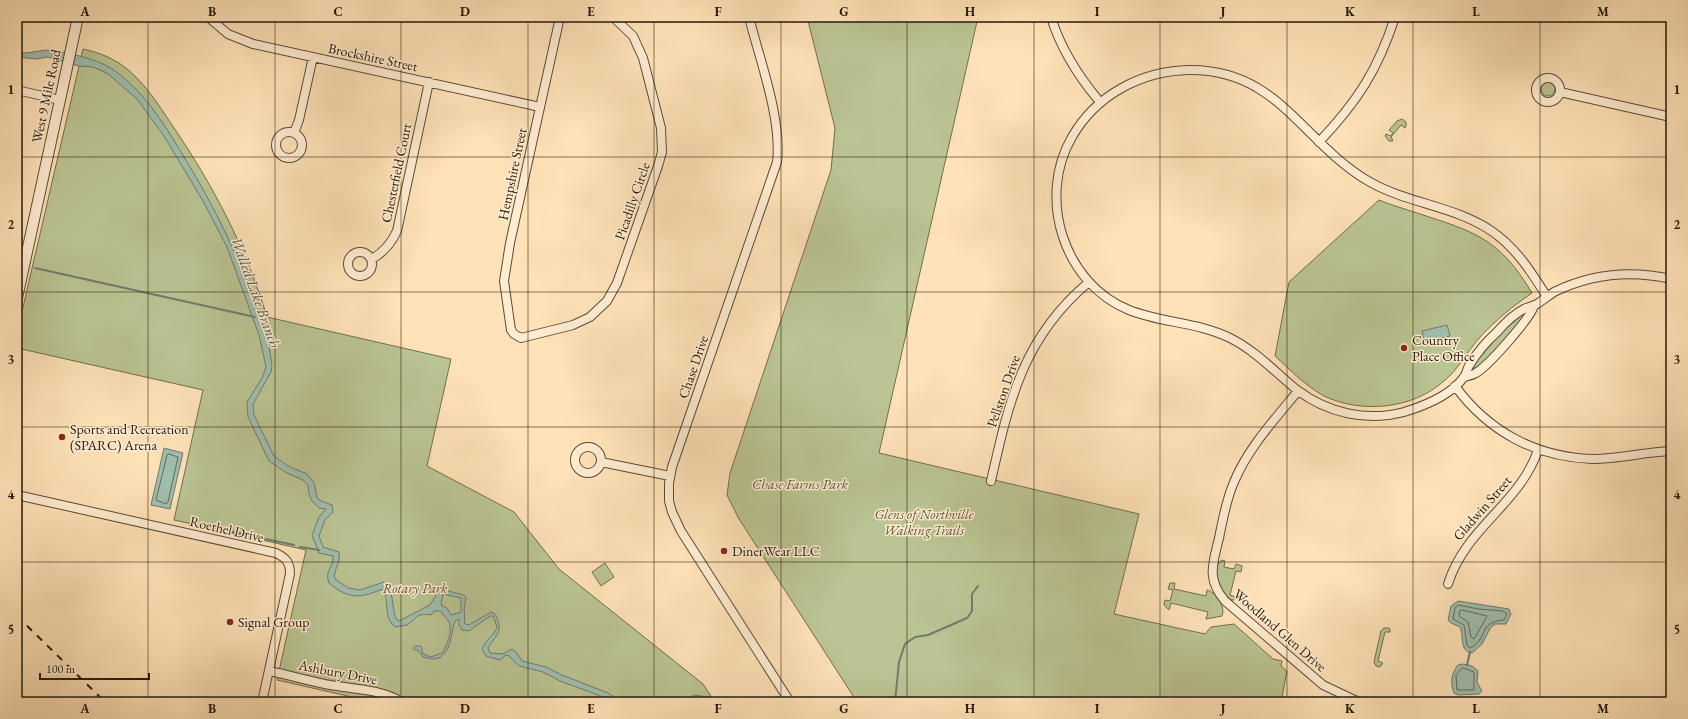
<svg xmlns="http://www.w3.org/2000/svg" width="1688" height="719" viewBox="0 0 1688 719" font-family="'EB Garamond',serif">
	<rect width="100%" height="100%" fill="#ffe2b8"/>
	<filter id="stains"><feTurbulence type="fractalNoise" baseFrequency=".005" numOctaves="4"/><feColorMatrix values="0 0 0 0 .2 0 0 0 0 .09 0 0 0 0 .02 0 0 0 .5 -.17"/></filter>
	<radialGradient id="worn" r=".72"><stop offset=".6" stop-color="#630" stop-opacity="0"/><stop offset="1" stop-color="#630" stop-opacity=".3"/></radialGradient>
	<path fill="#bbc493" stroke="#706e4e" d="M 807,17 L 978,17 L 879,453 L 1139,514 L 1114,614 L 1205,634 L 1211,627 L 1234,624 L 1273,659 L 1282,661 L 1281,666 L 1287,671 L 1281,702 L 857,702 L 739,519 L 727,495 L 730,473 L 831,170 L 835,128 Z
		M 83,49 C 97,52 110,57 122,65 C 143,80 158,104 172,125 C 213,185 246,248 267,317 L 451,359 L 427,466 L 514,512 L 559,569 L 703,684 L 715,702 L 374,702 L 277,680 L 306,550 L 174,520 L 203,390 L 17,348 L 17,333 Z
		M1541 89a7 7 0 1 1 14 0a7 7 0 1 1-14 0Z
		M 1402,119 L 1406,122 L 1406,126 L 1405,128 L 1401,125 L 1391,137 L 1393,141 L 1389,141 L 1385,136 L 1386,134 L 1390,136 L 1393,133 L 1389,130 L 1397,121 Z
		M 1379,200 C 1391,205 1405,209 1417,213 C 1475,232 1499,238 1532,293 C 1513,306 1496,320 1481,336 C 1468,350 1459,369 1444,381 C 1413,409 1362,414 1324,396 C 1306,386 1290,370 1275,356 L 1289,282 Z
		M 1525,312 L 1526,313 C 1518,324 1485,368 1473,368 L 1474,364 L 1500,334 Z
		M 1222,560 L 1225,561 L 1224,567 L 1234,569 L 1236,564 L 1242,566 L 1241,572 L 1236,571 L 1230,595 L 1236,597 L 1234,600 L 1231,600 C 1222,592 1208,569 1222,560 Z
		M 605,563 L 614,577 L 601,586 L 592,572 Z
		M 1170,583 L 1175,583 L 1174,589 L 1206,596 L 1207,590 C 1216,592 1226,607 1222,616 L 1206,619 L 1208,612 L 1171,603 L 1169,610 L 1164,605 L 1165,600 L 1170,601 L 1173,590 L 1168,589 Z
		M 1384,628 L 1389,628 L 1390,630 L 1390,632 L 1385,632 L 1378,661 L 1383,663 L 1380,667 L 1376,666 L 1374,662 L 1381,631 Z"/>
	<path fill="#a0beaf" stroke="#6e7c6d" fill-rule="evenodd" d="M 46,50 C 65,52 96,58 112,69 C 138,86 157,113 173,139 C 215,206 248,271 269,347 L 272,365 L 271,372 L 253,404 L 254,415 L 274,456 L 288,466 L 307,474 L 314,483 L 317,498 L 321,501 L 332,505 L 333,512 L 325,520 L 319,536 L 323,547 L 339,552 C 341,565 332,571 335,579 L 348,588 L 360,590 L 384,582 C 395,593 391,605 396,619 L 399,621 L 430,605 L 440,589 L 464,595 L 466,598 L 464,608 L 465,624 L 469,625 L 491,612 L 495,614 C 504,632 497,633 488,648 L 490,653 L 503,654 L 512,649 L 516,652 L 522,661 L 546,667 L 562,675 L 608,693 L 617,699 L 624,701 L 631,698 L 639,702 L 610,702 L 606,698 L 560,681 L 543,672 L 519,666 L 509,656 L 506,655 L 500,660 L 486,656 L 482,650 C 484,641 494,636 497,627 L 493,616 L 490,616 L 469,631 L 462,630 L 459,625 L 459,619 L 455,621 C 450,634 453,649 439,658 L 432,659 L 423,657 L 418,650 L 414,650 L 413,648 L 415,646 L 421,646 L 423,654 L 431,657 L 442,653 C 447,646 453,631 449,622 C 447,618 443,616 441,611 L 434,611 L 431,615 C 417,612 417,618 407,625 L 395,627 C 382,617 391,601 382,589 C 360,599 348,599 329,583 C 324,570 334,568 333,556 L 319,553 L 312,535 L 319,517 L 326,509 L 319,508 L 312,501 L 309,494 L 308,485 L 303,480 L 285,472 L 269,461 L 248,417 L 247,402 L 262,378 L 266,367 L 259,335 L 227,247 L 203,201 L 164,136 L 137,99 L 107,73 L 93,67 L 79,66 L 47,57 L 36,59 L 17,57 L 17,51 L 26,53 ZM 443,594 L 461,598 L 461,612 L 451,615 L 447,608 L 441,605 Z
		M 1447,325 L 1450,336 L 1424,342 L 1422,331 Z
		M 164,448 L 183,453 L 170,509 L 151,505 Z
		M 1458,601 L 1509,609 L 1511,614 L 1506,624 L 1495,624 L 1491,627 L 1482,644 L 1472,653 C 1459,651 1464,636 1460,627 L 1451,623 L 1448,620 L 1451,606 Z
		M 1463,664 L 1472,666 L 1478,671 L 1477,682 L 1482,691 L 1479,694 L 1458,695 L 1454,693 C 1450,683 1451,674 1458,665 Z
		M 694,695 L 709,697 L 717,702 L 687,702 L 687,699 Z"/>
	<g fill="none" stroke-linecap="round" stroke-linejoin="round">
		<path stroke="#626c5c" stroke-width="1" d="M 169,454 L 178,457 L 168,502 L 166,504 L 156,500 L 167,455 Z
			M 1459,605 L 1478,609 L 1503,611 L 1507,614 L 1504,620 C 1477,622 1489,639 1470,648 L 1467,645 L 1464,625 L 1453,619 L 1455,608 Z
			M 1462,610 L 1487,616 L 1474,639 L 1471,637 L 1468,622 L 1459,616 L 1460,611 Z
			M 1463,668 L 1474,672 L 1474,690 L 1457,690 L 1456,675 Z"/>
		<path stroke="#6e7c6d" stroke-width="2" d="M 35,268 L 255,317
			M 210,527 L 294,545
			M 300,547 L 319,550
			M 1467,665 L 1470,652
			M 895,702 L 899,662 L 905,644 L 915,637 L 928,635 L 967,618 L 972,611 L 972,594 L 978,586"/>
		<defs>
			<path id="minor" d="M 208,17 L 228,34 L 253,44 L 540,107
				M 560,17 L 510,243 L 504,281 L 511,330 L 514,334 L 521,338 L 573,325 L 590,317 L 607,301 L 617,283 L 658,166 L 662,152 L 661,128 L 643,58 L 633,36 L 613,17
				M 749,17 C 760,61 782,119 777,162 L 672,467 L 669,483 L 669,501 L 672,512 L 681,531 L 790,702
				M 1051,17 C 1061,50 1078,76 1100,102
				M1536 90a12 12 0 1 1 24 0a12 12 0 1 1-24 0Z
				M 17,90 L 60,100
				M 1560,92 L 1671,117
				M276 145a13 13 0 1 1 26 0a13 13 0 1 1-26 0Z
				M 294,133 L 299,120 L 313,57
				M 1319,142 C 1357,102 1378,70 1395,17
				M348 264a12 12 0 1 1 24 0a12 12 0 1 1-24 0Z
				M 372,259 C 384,252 391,244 397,231 L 429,82
				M 1547,297 C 1532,273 1517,249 1493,232 C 1456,206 1409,204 1370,182 C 1302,143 1279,69 1189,70 C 1141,71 1096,95 1072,137 C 1037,197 1063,283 1129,310 C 1161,323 1198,322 1230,338 C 1256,351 1275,372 1297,390 C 1328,413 1366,422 1404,412 C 1424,406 1451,395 1464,377 C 1467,373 1467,368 1470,364 C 1477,353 1487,341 1497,332 C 1504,324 1514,314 1524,309 C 1528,307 1533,306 1537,304 C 1543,300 1548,296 1554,292 C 1591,274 1631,270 1671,279
				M 1464,377 C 1468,376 1473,375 1476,373 C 1489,365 1529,320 1534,306
				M 1455,386 C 1488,431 1535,457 1592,459 C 1618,459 1645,452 1671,451
				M 1298,391 C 1275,419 1248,448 1234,482 C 1226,500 1223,519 1219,538 C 1213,563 1206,579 1225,601 L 1323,685 L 1359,702
				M575 460a13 13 0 1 1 26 0a13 13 0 1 1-26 0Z
				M 601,462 L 670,476
				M 991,481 C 1009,401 1023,337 1089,282
				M 17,495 L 276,553 C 286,558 290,562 290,574 L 262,702
				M 1448,584 C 1465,528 1520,504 1538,450
				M 269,671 C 289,675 309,681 330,685 C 354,689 380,689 402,702
				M 1484,702 L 1511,702"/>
			<path id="tertiary" d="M 17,298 L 78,17"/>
		</defs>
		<use href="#minor" stroke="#5b4b35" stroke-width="10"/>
		<use href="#tertiary" stroke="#5b4b35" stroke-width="12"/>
		<use href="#minor" stroke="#ffecd1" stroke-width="8"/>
		<use href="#tertiary" stroke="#ffecd1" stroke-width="10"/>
		<path stroke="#241909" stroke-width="2" stroke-dasharray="7 7" stroke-linecap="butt" d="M 17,616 L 105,702"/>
	</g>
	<path fill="none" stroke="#241909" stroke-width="1" stroke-opacity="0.55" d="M 148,17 L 148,702M 275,17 L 275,702M 401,17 L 401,702M 528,17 L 528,702M 654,17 L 654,702M 781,17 L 781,702M 907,17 L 907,702M 1034,17 L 1034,702M 1160,17 L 1160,702M 1287,17 L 1287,702M 1413,17 L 1413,702M 1540,17 L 1540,702M 17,157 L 1671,157M 17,292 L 1671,292M 17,427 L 1671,427M 17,562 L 1671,562"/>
	<g fill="#8f2418" stroke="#ffecd1" stroke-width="1.5">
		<circle cx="1404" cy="348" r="4"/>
		<circle cx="62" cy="437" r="4"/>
		<circle cx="724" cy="551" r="4"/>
		<circle cx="230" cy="622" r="4"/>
	</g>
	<g text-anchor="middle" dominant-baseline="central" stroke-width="3" stroke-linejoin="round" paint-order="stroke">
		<g font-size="14" fill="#241909" stroke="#ffecd1">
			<text transform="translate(373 57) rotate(12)">Brockshire Street</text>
			<text transform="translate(46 96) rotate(-78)">West 9 Mile Road</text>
			<text transform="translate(396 173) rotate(-78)">Chesterfield Court</text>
			<text transform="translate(512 174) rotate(-78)">Hempshire Street</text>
			<text transform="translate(632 201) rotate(-71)">Picadilly Circle</text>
			<text transform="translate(693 367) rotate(-71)">Chase Drive</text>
			<text transform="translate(1003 391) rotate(-71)">Pellston Drive</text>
			<text transform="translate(1482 508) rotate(-49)">Gladwin Street</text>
			<text transform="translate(227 529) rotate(13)">Roethel Drive</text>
			<text transform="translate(1280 630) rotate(41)">Woodland Glen Drive</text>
			<text transform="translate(338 672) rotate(11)">Ashbury Drive</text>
		</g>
		<g font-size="14" fill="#241909" stroke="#ffecd1" text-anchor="start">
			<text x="1412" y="340">Country<tspan x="1412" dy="16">Place Office</tspan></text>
			<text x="70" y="429">Sports and Recreation<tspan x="70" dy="16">(SPARC) Arena</tspan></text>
			<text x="732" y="551">DinerWear LLC</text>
			<text x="238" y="622">Signal Group</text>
		</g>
		<g font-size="14" font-style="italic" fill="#595539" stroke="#ffecd1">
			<text x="800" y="484">Chase Farms Park</text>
			<text x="924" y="514">Glens of Northville<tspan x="924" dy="16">Walking Trails</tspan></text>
			<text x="415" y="588">Rotary Park</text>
		</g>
		<g font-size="15" font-style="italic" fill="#4f5343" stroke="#ffecd1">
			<text transform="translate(256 292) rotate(70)">Walled Lake Branch</text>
		</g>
	</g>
	<rect width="1688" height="719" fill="none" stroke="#ffe2b8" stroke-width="44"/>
	<path d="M40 673v6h109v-6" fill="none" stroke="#241909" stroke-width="2"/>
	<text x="46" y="673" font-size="12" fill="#241909" stroke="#ffecd1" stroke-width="3" paint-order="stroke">100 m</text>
	<rect x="22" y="22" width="1644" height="675" fill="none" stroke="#241909" stroke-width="1.5"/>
	<g font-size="13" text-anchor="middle" font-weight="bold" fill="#241909">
		<text x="85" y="16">A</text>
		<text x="212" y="16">B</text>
		<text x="338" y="16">C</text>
		<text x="465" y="16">D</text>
		<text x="591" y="16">E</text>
		<text x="718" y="16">F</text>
		<text x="844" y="16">G</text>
		<text x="970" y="16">H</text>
		<text x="1097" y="16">I</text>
		<text x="1223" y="16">J</text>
		<text x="1350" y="16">K</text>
		<text x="1476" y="16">L</text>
		<text x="1603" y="16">M</text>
		<text x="11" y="94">1</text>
		<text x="1677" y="94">1</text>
		<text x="11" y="229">2</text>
		<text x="1677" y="229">2</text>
		<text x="11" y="364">3</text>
		<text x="1677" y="364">3</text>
		<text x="11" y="499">4</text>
		<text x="1677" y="499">4</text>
		<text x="11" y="634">5</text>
		<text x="1677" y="634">5</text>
		<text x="85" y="713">A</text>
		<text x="212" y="713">B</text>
		<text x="338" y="713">C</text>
		<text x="465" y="713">D</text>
		<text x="591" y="713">E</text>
		<text x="718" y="713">F</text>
		<text x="844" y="713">G</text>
		<text x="970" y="713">H</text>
		<text x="1097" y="713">I</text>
		<text x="1223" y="713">J</text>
		<text x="1350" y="713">K</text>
		<text x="1476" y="713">L</text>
		<text x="1603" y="713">M</text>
	</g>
	<rect width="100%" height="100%" filter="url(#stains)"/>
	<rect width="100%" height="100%" fill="url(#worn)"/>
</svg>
